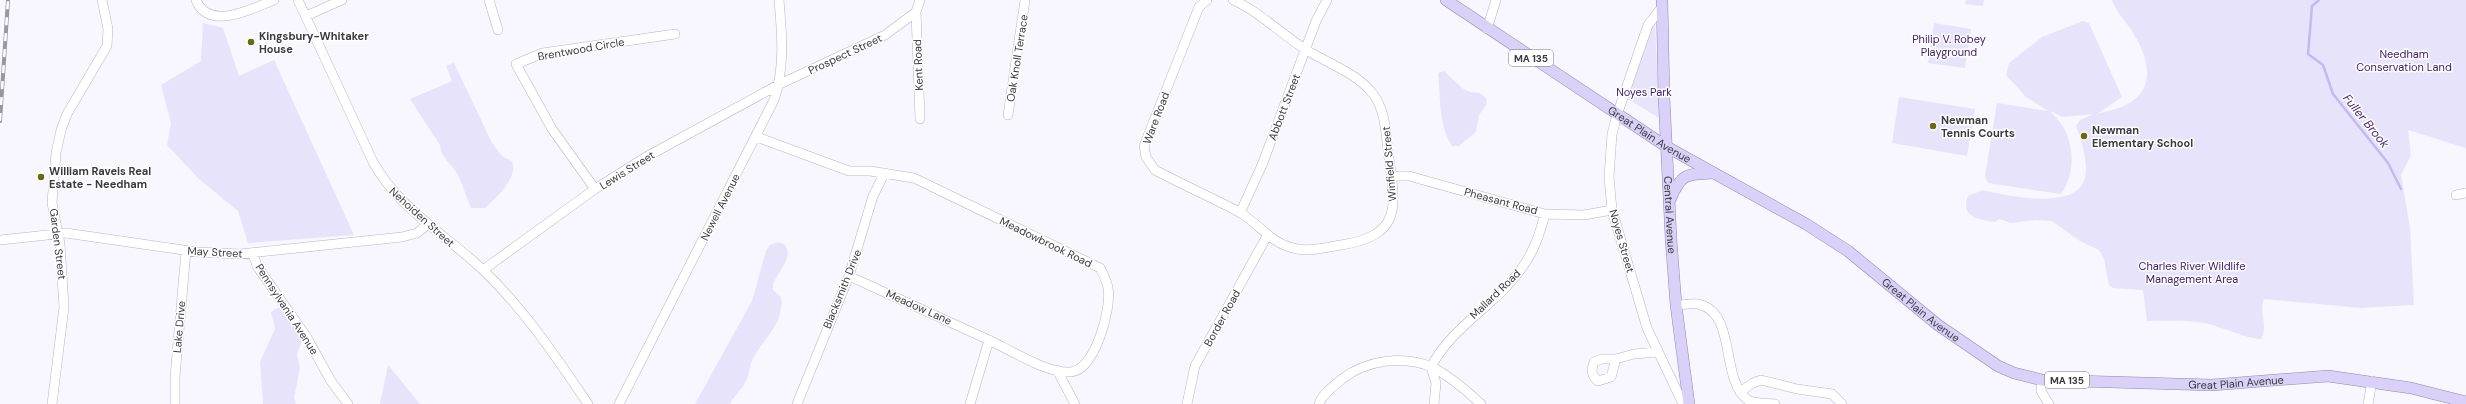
<svg xmlns="http://www.w3.org/2000/svg" width="2466" height="404" viewBox="0 0 2466 404" font-family="'DM Sans',sans-serif">
	<rect width="100%" height="100%" fill="#f8f6fe"/>
	<path fill="#e7e3fb" d="M 1966,0 L 1984,0 L 1983,6 L 1965,4 Z
		M 2112,0 L 2466,0 L 2466,148 L 2408,130 L 2411,155 L 2401,175 L 2410,228 L 2414,305 L 2360,308 L 2264,299 C 2258,313 2269,324 2261,339 C 2252,340 2218,326 2205,323 C 2186,320 2166,321 2147,321 L 2143,290 L 2113,288 L 2109,285 L 2104,259 L 2099,250 L 2080,241 L 2052,221 L 2035,220 L 2011,223 L 1999,219 L 1995,222 C 1977,220 1960,216 1968,196 L 1983,190 C 2006,196 2073,210 2084,181 C 2090,166 2081,140 2076,126 L 2080,120 L 2094,114 L 2063,117 L 2050,111 C 2054,116 2059,120 2062,125 C 2075,146 2075,174 2061,194 L 1988,183 L 1985,176 L 1997,103 L 2048,111 L 2026,97 L 2006,75 L 2009,63 L 2042,37 L 2083,21 L 2089,23 L 2122,97 L 2097,114 C 2106,111 2118,109 2126,105 C 2159,89 2147,54 2132,31 C 2125,20 2116,12 2112,0 Z
		M 203,23 L 223,28 L 239,76 L 274,60 L 354,235 L 248,243 L 238,211 L 199,179 L 167,145 L 171,123 L 161,85 L 201,61 Z
		M 1655,23 L 1659,118 L 1628,99 L 1651,27 Z
		M 1934,23 L 1971,29 L 1965,68 L 1928,63 Z
		M 454,63 L 492,143 L 503,157 L 512,161 C 519,177 496,198 485,208 L 471,208 C 466,197 463,185 458,175 C 452,164 441,158 440,145 L 410,99 L 452,81 L 446,66 Z
		M 1444,71 L 1462,88 L 1470,92 L 1480,93 L 1486,98 L 1487,104 L 1479,115 L 1476,132 L 1459,146 L 1452,146 C 1438,124 1441,98 1438,73 Z
		M 1899,97 L 1975,109 L 1967,156 L 1892,143 Z
		M 778,242 L 784,244 C 796,257 776,273 773,285 L 773,290 L 781,297 C 785,326 761,339 751,363 C 749,369 749,376 746,381 C 742,390 734,395 730,404 L 695,404 L 752,301 L 766,251 L 770,245 Z
		M 281,307 L 304,336 L 297,354 L 300,368 L 294,398 L 296,404 L 263,404 L 260,362 L 275,329 L 271,312 L 275,309 Z
		M 388,365 L 420,404 L 380,404 Z"/>
	<g fill="none" stroke-linecap="round" stroke-linejoin="round">
		<path stroke="#c5b9f4" stroke-width="2.5" d="M 2319,0 L 2312,6 L 2308,54 L 2323,65 L 2333,94 L 2388,163 L 2401,189"/>
		<defs>
			<path id="minor" d="M 196,0 C 209,32 253,8 274,0
				M 298,0 L 373,162 C 399,209 445,234 483,270 C 524,309 556,357 588,404
				M 489,0 L 498,30
				M 1207,0 L 1199,7 L 1144,146 L 1146,157 L 1155,170 C 1183,185 1211,197 1239,212 C 1260,224 1270,244 1297,249 C 1311,252 1327,247 1341,245 C 1405,235 1395,204 1388,151 C 1386,133 1385,109 1373,94 C 1356,72 1328,64 1305,49 C 1281,34 1260,12 1233,0
				M 1662,7 L 1648,25 L 1617,115 L 1612,134 L 1609,177 L 1612,210 L 1647,328 L 1683,404
				M 916,12 L 920,119
				M 306,16 L 342,0
				M 1487,29 L 1496,0
				M 1008,115 L 1025,0
				M 757,137 L 849,171 L 870,171 L 914,178 L 1100,268 C 1103,274 1107,281 1108,288 C 1112,308 1095,370 1071,372 C 1048,374 1010,350 989,340 L 970,404
				M 1391,176 L 1409,176 L 1545,214 L 1584,215 L 1612,210
				M 595,189 L 552,129 L 516,64 L 543,53 L 675,34
				M 2456,195 L 2466,193
				M 1240,213 L 1262,165 L 1316,21 L 1327,0
				M 0,240 L 66,233 L 197,252 L 240,254 L 402,237 L 417,233 L 427,225
				M 253,254 L 257,266 L 306,336 L 331,381 L 348,404
				M 483,270 L 595,189 L 646,157 L 780,84 L 885,35 L 916,12 L 920,0
				M 849,276 L 989,340
				M 1676,305 C 1683,305 1692,303 1698,304 C 1738,313 1719,379 1748,400 C 1754,404 1768,403 1775,404
				M 1616,359 L 1601,359 L 1594,362 C 1591,370 1591,375 1598,381 L 1611,377 L 1616,359 L 1634,354 L 1657,352
				M 1431,367 C 1452,326 1495,306 1521,269 C 1534,252 1540,233 1545,214
				M 1431,367 L 1436,383 L 1434,404
				M 1057,370 L 1075,404
				M 2042,380 L 2041,391 L 2049,404
				M 1740,392 L 1753,383 L 1761,380 L 1797,389 L 1832,394 L 1842,404
				M 52,404 L 64,307 L 60,244 L 52,203 L 56,153 L 61,130 L 67,114 L 107,46 L 108,29 L 102,0
				M 175,404 L 175,377 L 186,251
				M 619,404 L 774,100 C 785,68 782,34 779,0
				M 797,404 L 849,276 L 873,196 L 884,174
				M 1187,404 L 1195,366 L 1267,236
				M 1319,404 C 1322,394 1334,386 1342,379 C 1366,360 1403,355 1432,367 C 1450,376 1467,391 1481,404
				M 2368,404 L 2372,381"/>
			<g id="major">
				<path id="s1" d="M 1446,0 L 1667,147 L 1806,224 L 1848,251 L 1938,325 L 1998,366 L 2014,373 L 2042,380 L 2212,385 L 2328,376 L 2411,388 L 2466,402"/>
				<path id="s2" d="M 1662,0 L 1664,97 L 1671,239 L 1676,305 L 1689,404"/>
				<path d="M 1671,198 C 1681,173 1688,174 1713,173"/>
			</g>
		</defs>
		<use href="#minor" stroke="#b7b4c7" stroke-width="10"/>
		<use href="#major" stroke="#9088b3" stroke-width="12"/>
		<use href="#minor" stroke="#fff" stroke-width="9"/>
		<use href="#major" stroke="#d9d1f7" stroke-width="11"/>
		<defs>
			<path id="rail" d="M 0,121 L 8,0"/>
		</defs>
		<use href="#rail" stroke="#99989f" stroke-width="4"/>
		<use href="#rail" stroke="#fff" stroke-width="2.5" stroke-dasharray="8" stroke-linecap="butt"/>
	</g>
	<g fill="#656b0e" stroke="#fff" stroke-width="1.5">
		<circle cx="251" cy="42" r="4"/>
		<circle cx="1933" cy="126" r="4"/>
		<circle cx="2084" cy="136" r="4"/>
		<circle cx="41" cy="177" r="4"/>
	</g>
	<g text-anchor="middle" dominant-baseline="central" stroke-width="3" stroke-linejoin="round" paint-order="stroke">
		<g fill="#fff" stroke="#757479" stroke-width="1">
			<rect x="1509" y="50" width="44" height="16" rx="3"/>
			<rect x="2045" y="372" width="44" height="16" rx="3"/>
		</g>
		<g font-size="10" font-weight="bold" fill="#3a3940">
			<text x="1531" y="58">MA 135</text>
			<text x="2067" y="380">MA 135</text>
		</g>
		<g font-size="11" font-weight="bold" fill="#3a3940" stroke="#fff" text-anchor="start">
			<text x="259" y="36">Kingsbury-Whitaker<tspan x="259" dy="13">House</tspan></text>
			<text x="1941" y="120">Newman<tspan x="1941" dy="13">Tennis Courts</tspan></text>
			<text x="2092" y="130">Newman<tspan x="2092" dy="13">Elementary School</tspan></text>
			<text x="49" y="171">William Raveis Real<tspan x="49" dy="13">Estate - Needham</tspan></text>
		</g>
		<g font-size="11" fill="#37196c" stroke="#fff">
			<text x="1949" y="39">Philip V. Robey<tspan x="1949" dy="13">Playground</tspan></text>
			<text x="2404" y="54">Needham<tspan x="2404" dy="13">Conservation Land</tspan></text>
			<text x="1644" y="92">Noyes Park</text>
			<text x="2192" y="266">Charles River Wildlife<tspan x="2192" dy="13">Management Area</tspan></text>
		</g>
		<g font-size="11" fill="#3a3940" stroke="#fff">
			<text transform="translate(581 49) rotate(-10)">Brentwood Circle</text>
			<text transform="translate(845 54) rotate(-25)">Prospect Street</text>
			<text transform="translate(1017 58) rotate(-81)">Oak Knoll Terrace</text>
			<text transform="translate(918 65) rotate(-92)">Kent Road</text>
			<text transform="translate(1284 107) rotate(-69)">Abbott Street</text>
			<text transform="translate(1156 118) rotate(-69)">Ware Road</text>
			<text stroke="none"><textPath href="#s1" startOffset="244">Great Plain Avenue</textPath></text>
			<text transform="translate(1389 164) rotate(-95)">Winfield Street</text>
			<text transform="translate(627 170) rotate(-32)">Lewis Street</text>
			<text transform="translate(1501 201) rotate(15)">Pheasant Road</text>
			<text transform="translate(720 207) rotate(-63)">Newell Avenue</text>
			<text stroke="none"><textPath href="#s2" startOffset="215">Central Avenue</textPath></text>
			<text transform="translate(422 217) rotate(42)">Nehoiden Street</text>
			<text transform="translate(1622 241) rotate(74)">Noyes Street</text>
			<text transform="translate(1046 242) rotate(26)">Meadowbrook Road</text>
			<text transform="translate(58 244) rotate(83)">Garden Street</text>
			<text transform="translate(215 252) rotate(3)">May Street</text>
			<text transform="translate(842 289) rotate(-68)">Blacksmith Drive</text>
			<text transform="translate(1495 294) rotate(-44)">Mallard Road</text>
			<text transform="translate(919 307) rotate(24)">Meadow Lane</text>
			<text transform="translate(287 309) rotate(57)">Pennsylvania Avenue</text>
			<text stroke="none"><textPath href="#s1" startOffset="568">Great Plain Avenue</textPath></text>
			<text transform="translate(1222 318) rotate(-61)">Border Road</text>
			<text transform="translate(179 327) rotate(-85)">Lake Drive</text>
			<text stroke="none"><textPath href="#s1" startOffset="904">Great Plain Avenue</textPath></text>
		</g>
		<g font-size="12" font-style="italic" fill="#3a1c70" stroke="#fff">
			<text transform="translate(2366 121) rotate(51)">Fuller Brook</text>
		</g>
	</g>
</svg>
